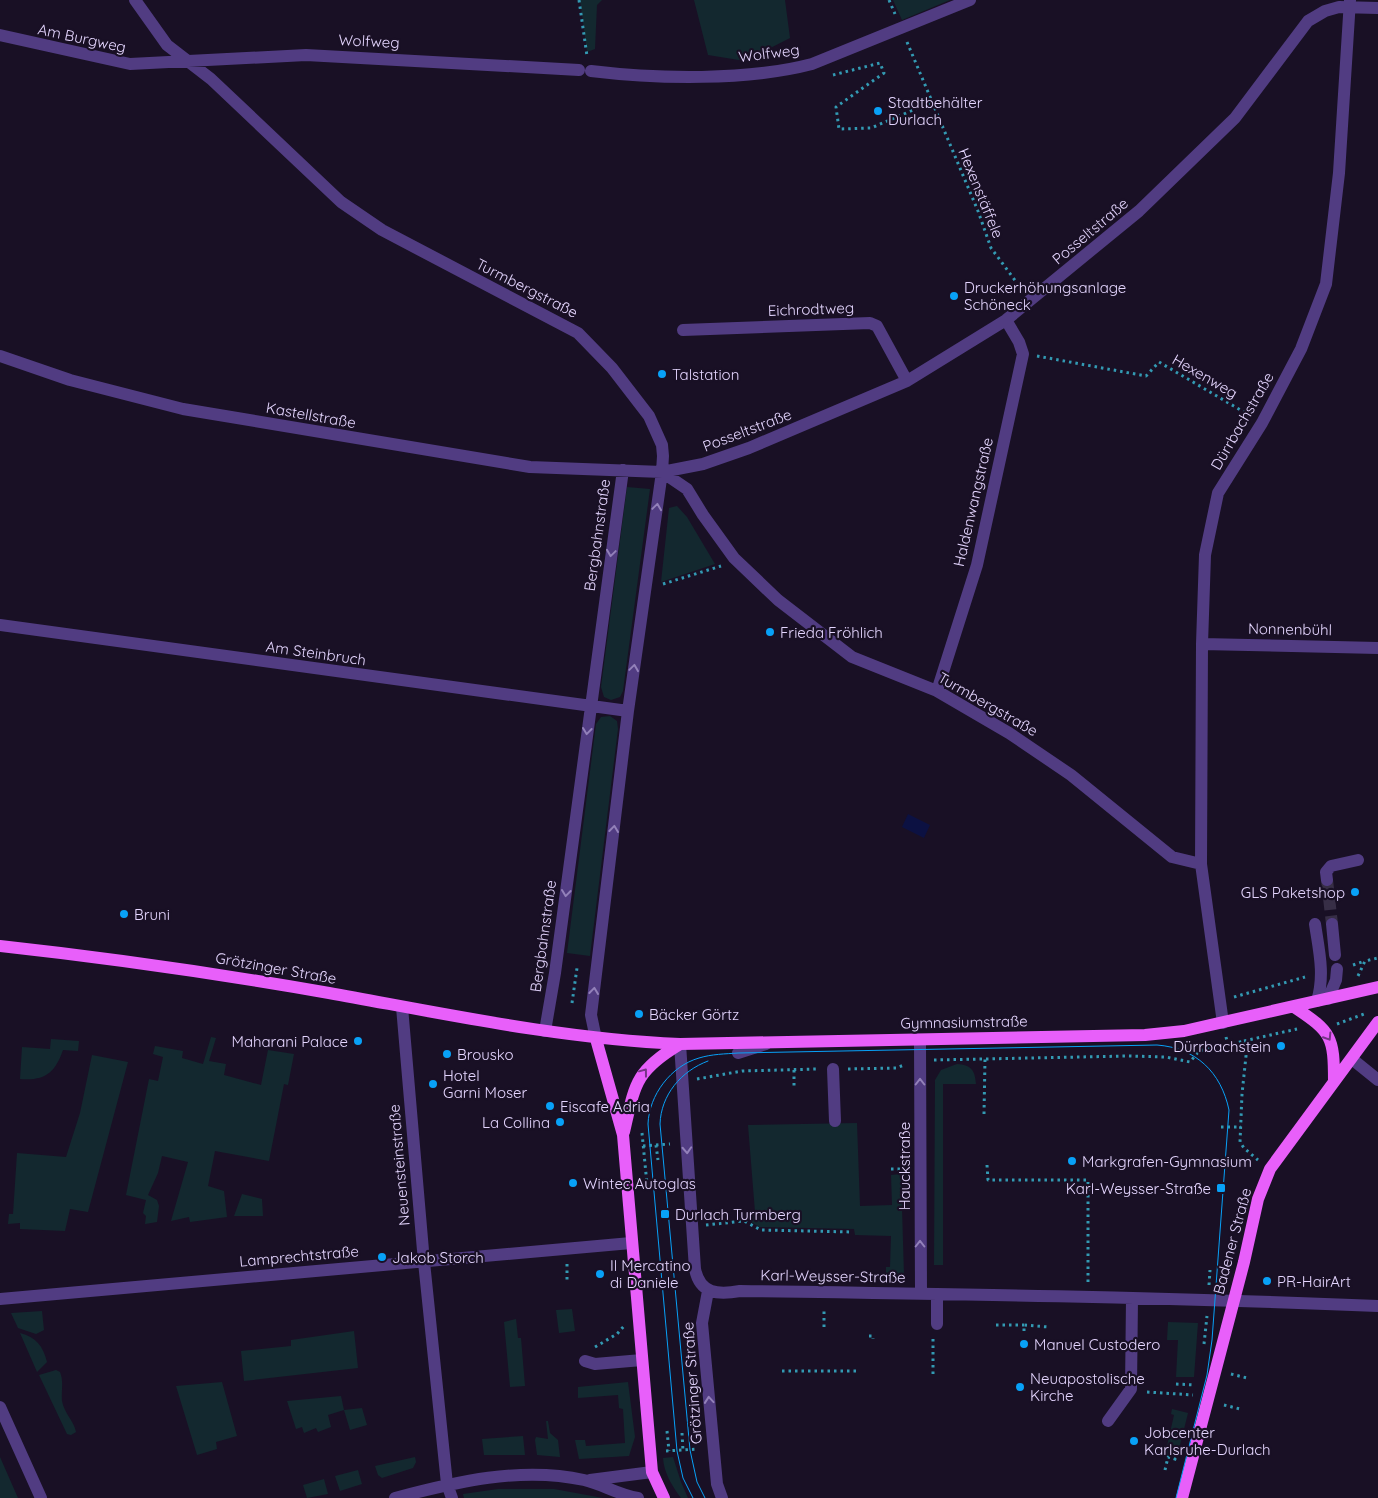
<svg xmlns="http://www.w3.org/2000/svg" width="1378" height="1498" viewBox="0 0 1378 1498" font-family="Quicksand,sans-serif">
	<rect width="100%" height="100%" fill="#191025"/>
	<path fill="#13282f" d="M 580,0 L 602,0 L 597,5 L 595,49 L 587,52 Z
		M 694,0 L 785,0 L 790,38 L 745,61 L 708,55 Z
		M 893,0 L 950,0 L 902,20 Z
		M 627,487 L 650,489 L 623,691 L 620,697 L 611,700 L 604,697 L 601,687 Z
		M 677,506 L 687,517 L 715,564 L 661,582 L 669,508 Z
		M 610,716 L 617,721 L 618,729 L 590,956 L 567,953 L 596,724 L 601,717 Z
		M 211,1037 L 216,1038 L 209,1061 L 226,1064 L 224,1075 L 261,1085 L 268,1050 L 294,1054 L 288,1085 L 284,1084 L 269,1161 L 215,1151 L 208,1186 L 224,1191 L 227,1217 L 190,1222 L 189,1217 L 171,1221 L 188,1162 L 162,1156 L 158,1173 L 148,1195 L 157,1200 L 159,1206 L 157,1222 L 145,1224 L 146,1216 L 143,1213 L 146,1200 L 126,1195 L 149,1079 L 158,1081 L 163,1057 L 153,1054 L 155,1046 L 183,1051 L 182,1058 L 203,1064 Z
		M 51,1039 L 79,1041 L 78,1051 L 63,1050 C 55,1073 45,1081 20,1079 L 22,1047 L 50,1049 Z
		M 92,1055 L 128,1062 L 88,1212 L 70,1209 L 65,1231 L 20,1229 L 20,1223 L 8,1224 L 9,1214 L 13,1214 L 17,1153 L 66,1157 L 80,1113 Z
		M 957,1064 C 971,1065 975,1070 976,1084 L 943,1084 L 943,1265 L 934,1265 L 935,1080 L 941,1070 Z
		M 857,1123 L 860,1206 L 892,1205 L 891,1175 L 901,1174 L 904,1275 L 900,1279 L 886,1278 L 886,1267 L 890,1267 L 891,1236 L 855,1235 L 854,1229 L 759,1227 L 748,1220 L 746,1213 L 755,1212 L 748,1125 Z
		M 242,1194 L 262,1199 L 263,1216 L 234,1216 Z
		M 572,1309 L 575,1331 L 559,1333 L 556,1310 Z
		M 42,1311 L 44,1330 L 36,1334 L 18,1328 L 11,1313 Z
		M 516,1319 L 518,1338 L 521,1338 L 525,1386 L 510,1387 L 504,1322 Z
		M 1168,1322 L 1198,1323 L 1194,1377 L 1176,1377 L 1178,1340 L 1167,1340 Z
		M 354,1331 L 358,1368 L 244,1381 L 241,1351 L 291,1346 L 291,1340 Z
		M 20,1333 C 36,1337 43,1346 47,1362 L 37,1372 Z
		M 56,1370 L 60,1372 C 64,1382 61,1391 62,1401 C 64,1413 74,1421 76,1432 L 71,1435 L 67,1434 L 39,1375 Z
		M 222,1382 L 237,1436 L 216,1442 L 217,1449 L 197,1455 L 176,1386 Z
		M 628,1382 L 635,1437 L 629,1456 L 579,1459 L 575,1440 L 585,1440 L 586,1446 L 625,1443 L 623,1409 L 619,1408 L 618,1395 L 578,1398 L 578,1387 Z
		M 341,1396 L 344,1410 L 362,1408 L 367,1425 L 350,1430 L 344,1410 L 328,1415 L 331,1427 L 318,1432 L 316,1428 L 304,1433 L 302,1427 L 296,1429 L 287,1401 Z
		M 1172,1409 L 1188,1413 L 1177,1457 L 1165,1455 L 1174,1415 L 1171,1414 Z
		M 546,1421 L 548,1421 L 550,1433 L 558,1440 L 560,1457 L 537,1455 L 535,1440 L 536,1437 L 548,1439 Z
		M 523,1436 L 525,1455 L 484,1455 L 482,1439 Z
		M 0,1457 L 18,1498 L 0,1498 Z
		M 415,1457 L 416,1462 L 413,1468 L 382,1478 L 378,1475 L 375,1466 Z
		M 673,1457 L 681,1482 L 688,1498 L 681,1498 C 672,1486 664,1473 663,1458 Z
		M 358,1470 L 362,1484 L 340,1491 L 335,1476 Z
		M 324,1479 L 328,1494 L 307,1498 L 303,1485 Z
		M 498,1489 L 554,1489 L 603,1498 L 464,1498 L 463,1494 Z"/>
	<path fill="#0c1142" d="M 908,814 L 930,825 L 924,838 L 902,827 Z"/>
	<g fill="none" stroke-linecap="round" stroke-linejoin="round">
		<path stroke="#372e46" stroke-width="12" stroke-dasharray="12 6" stroke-linecap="butt" d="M 1327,880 L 1332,924"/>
		<path stroke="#339ab3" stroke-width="3" stroke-dasharray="2.5 4" stroke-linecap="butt" d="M 579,0 L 587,56
			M 889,0 L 895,14
			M 907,42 L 978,211 L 991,248 L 1020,287
			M 833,75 L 880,63 L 884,73 L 836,107 L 839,129 L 871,128 L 932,102
			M 1037,356 L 1146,376 L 1159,362 L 1249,415
			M 663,584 L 721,566
			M 1353,965 L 1365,961
			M 1358,976 L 1365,961 L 1378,958
			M 1234,997 L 1305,977
			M 572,1003 L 577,968
			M 1337,1024 L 1364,1014
			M 1226,1037 L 1228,1045 L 1244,1041 L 1246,1056 L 1242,1094 L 1240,1142 L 1244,1148 L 1258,1160
			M 1244,1041 L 1297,1029
			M 934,1060 L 1128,1056 L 1166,1057 L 1190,1062 L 1199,1051 L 1228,1045
			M 848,1069 L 896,1068 L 904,1065
			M 794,1070 L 794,1089
			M 697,1079 L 742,1071 L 817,1069
			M 984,1114 L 985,1059
			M 1221,1127 L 1241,1127
			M 642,1133 L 647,1184
			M 656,1145 L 658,1160
			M 643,1146 L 670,1144
			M 987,1165 L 988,1180 L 1088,1180 L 1088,1282
			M 891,1169 L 905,1169
			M 706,1225 L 744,1221 L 761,1230 L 853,1232
			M 567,1264 L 567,1283
			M 1209,1285 L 1210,1270
			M 996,1325 L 1024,1325
			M 824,1327 L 824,1308
			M 1024,1331 L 1024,1325 L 1048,1327
			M 869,1336 L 873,1336 L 873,1339
			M 1204,1344 L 1207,1316
			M 595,1347 L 617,1334 L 624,1326
			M 782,1371 L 859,1371
			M 933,1374 L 933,1339
			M 1231,1374 L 1247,1378
			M 1176,1384 L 1195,1385
			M 1147,1392 L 1193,1395
			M 1224,1405 L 1240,1409
			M 667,1431 L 669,1451
			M 682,1433 L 683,1451
			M 666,1451 L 698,1449
			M 1165,1470 L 1168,1457 L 1175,1459 L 1174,1461"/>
		<path stroke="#513c82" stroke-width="12" d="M 135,0 L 167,45 L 211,79 L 341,202 L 382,230 L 578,333 L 612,368 L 649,416 L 662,445 L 663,456 L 662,472 L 628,711 L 591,1015 L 596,1039
			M 0,35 L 130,64 L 306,55 L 579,70
			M 591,71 C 657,79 747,81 812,64 L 970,0
			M 683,330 L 870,323 L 877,326 L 907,381
			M 0,356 L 70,380 L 183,409 L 530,467 L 662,472 L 703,464 L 749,448 L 907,381 L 1006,320 L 1139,211 L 1235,118 L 1308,21 L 1325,11 L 1339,7 L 1378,8
			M 662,472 L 687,489 L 703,515 L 734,558 L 778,600 L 852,657 L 937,691 L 1009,733 L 1071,775 L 1172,857 L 1201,864
			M 0,625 L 628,711
			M 1202,644 L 1378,648
			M 937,691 L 977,565 L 1023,354 L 1019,342 L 1006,320
			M 1327,880 L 1326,872 L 1331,866 L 1358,860
			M 1315,924 C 1319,951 1325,975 1317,1001
			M 1332,924 L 1335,955
			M 1328,999 L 1336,980 L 1337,969
			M 402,1007 L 424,1262 L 447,1484 L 452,1498
			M 1223,1023 L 1201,864 L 1202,644 L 1205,555 L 1218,493 L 1262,423 L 1301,349 L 1326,284 L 1339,173 L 1350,0
			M 545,1031 L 555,973 L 623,470
			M 920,1040 L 921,1293
			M 680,1044 L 695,1269 C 700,1294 718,1295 740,1291 C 953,1294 1165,1297 1378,1306
			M 738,1053 L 766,1044
			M 1352,1059 L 1378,1080
			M 833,1069 L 835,1121
			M 708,1291 L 702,1323 L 717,1484 L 722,1498
			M 937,1294 L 937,1324
			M 0,1299 L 631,1243
			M 585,1361 L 595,1364 L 642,1360
			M 0,1407 L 41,1498
			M 1108,1421 L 1131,1389 L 1132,1298
			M 590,1480 L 652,1472
			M 395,1498 C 455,1482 521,1466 584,1480 C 602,1484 619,1495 638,1498"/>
		<path stroke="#e85ffa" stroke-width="12" d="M 0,946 C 110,958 220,974 329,993 C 446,1014 562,1039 680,1044 L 1145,1035 L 1184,1031 L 1378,987
			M 1294,1007 C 1332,1032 1334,1037 1334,1082
			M 596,1039 L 623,1135 L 652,1472 L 664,1498
			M 624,1132 C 635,1084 635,1071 680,1044
			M 1182,1498 L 1244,1262 L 1258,1199 L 1270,1169 L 1378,1022"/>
		<path stroke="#08a1f7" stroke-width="1" d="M 693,1498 L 683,1478 L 677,1451 L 648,1124 C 649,1095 671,1066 699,1058 C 712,1054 725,1054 738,1053 L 1157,1045 C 1196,1048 1221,1072 1229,1110 L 1212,1340 L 1207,1375 L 1176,1498
			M 705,1498 L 697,1482 L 690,1450 L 660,1124 C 661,1095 681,1071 708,1061"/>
	</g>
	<defs><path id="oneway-chevron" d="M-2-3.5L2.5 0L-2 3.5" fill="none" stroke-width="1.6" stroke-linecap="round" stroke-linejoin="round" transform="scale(1.25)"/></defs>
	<g stroke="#9381ba">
		<use href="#oneway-chevron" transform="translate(657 507) rotate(-82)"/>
		<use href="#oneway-chevron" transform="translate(611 553) rotate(98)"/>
		<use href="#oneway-chevron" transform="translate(634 668) rotate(-82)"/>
		<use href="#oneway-chevron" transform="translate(587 731) rotate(97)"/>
		<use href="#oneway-chevron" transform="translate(614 829) rotate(-83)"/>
		<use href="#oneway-chevron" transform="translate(566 893) rotate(97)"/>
		<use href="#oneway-chevron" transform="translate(594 991) rotate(-83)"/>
		<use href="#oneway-chevron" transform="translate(920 1082) rotate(-90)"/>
		<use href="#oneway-chevron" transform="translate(687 1150) rotate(87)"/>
		<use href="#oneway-chevron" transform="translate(920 1244) rotate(-90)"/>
		<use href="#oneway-chevron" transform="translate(709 1400) rotate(-95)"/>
	</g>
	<g stroke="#763485">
		<use href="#oneway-chevron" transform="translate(1328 1037) rotate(58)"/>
		<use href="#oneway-chevron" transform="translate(644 1072) rotate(-53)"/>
	</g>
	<g fill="#08a1f7" stroke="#191025" stroke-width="2">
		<circle cx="878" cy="111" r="5"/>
		<circle cx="954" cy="296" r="5"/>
		<circle cx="662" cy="374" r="5"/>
		<circle cx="770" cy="632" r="5"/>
		<circle cx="1355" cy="892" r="5"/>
		<circle cx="124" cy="914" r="5"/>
		<circle cx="639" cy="1014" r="5"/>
		<circle cx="358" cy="1041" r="5"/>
		<circle cx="1281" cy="1046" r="5"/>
		<circle cx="447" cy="1054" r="5"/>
		<circle cx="433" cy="1084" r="5"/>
		<circle cx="550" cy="1106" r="5"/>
		<circle cx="560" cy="1122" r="5"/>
		<circle cx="1072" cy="1161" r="5"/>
		<circle cx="573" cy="1183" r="5"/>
		<rect x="1216" y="1183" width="10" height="10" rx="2.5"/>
		<rect x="660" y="1209" width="10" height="10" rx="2.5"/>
		<circle cx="382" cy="1257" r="5"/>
		<circle cx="600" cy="1274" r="5"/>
		<circle cx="1267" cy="1281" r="5"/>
		<circle cx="1024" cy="1344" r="5"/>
		<circle cx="1020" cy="1387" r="5"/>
		<circle cx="1134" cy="1441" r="5"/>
	</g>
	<g text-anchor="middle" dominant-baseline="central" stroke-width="4.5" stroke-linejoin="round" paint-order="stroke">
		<g font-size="15" fill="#e4d5fe" stroke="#191025">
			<text transform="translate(82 38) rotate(12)">Am Burgweg</text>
			<text transform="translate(369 41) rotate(3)">Wolfweg</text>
			<text transform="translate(769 53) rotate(-7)">Wolfweg</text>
			<text transform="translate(981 193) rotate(68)">Hexenstäffele</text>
			<text transform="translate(1090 231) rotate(-40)">Posseltstraße</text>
			<text transform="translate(527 288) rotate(27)">Turmbergstraße</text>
			<text transform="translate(811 309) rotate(-2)">Eichrodtweg</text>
			<text transform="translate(1205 376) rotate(30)">Hexenweg</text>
			<text transform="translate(311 415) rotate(10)">Kastellstraße</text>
			<text transform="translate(1242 421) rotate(-60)">Dürrbachstraße</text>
			<text transform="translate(747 430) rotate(-21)">Posseltstraße</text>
			<text transform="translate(973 502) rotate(-77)">Haldenwangstraße</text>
			<text transform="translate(597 535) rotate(-82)">Bergbahnstraße</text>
			<text transform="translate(1290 629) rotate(1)">Nonnenbühl</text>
			<text transform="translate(316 653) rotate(8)">Am Steinbruch</text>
			<text transform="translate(988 704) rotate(30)">Turmbergstraße</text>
			<text transform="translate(543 936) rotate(-82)">Bergbahnstraße</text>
			<text transform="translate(276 968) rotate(10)">Grötzinger Straße</text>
			<text transform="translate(964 1022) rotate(-1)">Gymnasiumstraße</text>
			<text transform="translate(399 1165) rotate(-95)">Neuensteinstraße</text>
			<text transform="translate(904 1166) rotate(-90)">Hauckstraße</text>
			<text transform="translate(1232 1241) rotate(-75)">Badener Straße</text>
			<text transform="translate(299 1256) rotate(-5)">Lamprechtstraße</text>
			<text transform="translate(833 1276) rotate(1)">Karl-Weysser-Straße</text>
			<text transform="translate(692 1383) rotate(-94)">Grötzinger Straße</text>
		</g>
		<g font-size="15" fill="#e4d5fe" stroke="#191025" text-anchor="start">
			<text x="888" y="102">Stadtbehälter<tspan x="888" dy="17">Durlach</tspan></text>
			<text x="964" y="287">Druckerhöhungsanlage<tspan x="964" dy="17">Schöneck</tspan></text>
			<text x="672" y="374">Talstation</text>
			<text x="780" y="632">Frieda Fröhlich</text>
			<text x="1345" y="892" text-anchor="end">GLS Paketshop</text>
			<text x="134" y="914">Bruni</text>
			<text x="649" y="1014">Bäcker Görtz</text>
			<text x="348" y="1041" text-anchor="end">Maharani Palace</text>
			<text x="1271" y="1046" text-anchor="end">Dürrbachstein</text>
			<text x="457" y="1054">Brousko</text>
			<text x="443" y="1075">Hotel<tspan x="443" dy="17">Garni Moser</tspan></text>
			<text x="560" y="1106">Eiscafe Adria</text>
			<text x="550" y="1122" text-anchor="end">La Collina</text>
			<text x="1082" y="1161">Markgrafen-Gymnasium</text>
			<text x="583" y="1183">Wintec Autoglas</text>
			<text x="1211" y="1188" text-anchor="end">Karl-Weysser-Straße</text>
			<text x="675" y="1214">Durlach Turmberg</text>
			<text x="392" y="1257">Jakob Storch</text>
			<text x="610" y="1265">Il Mercatino<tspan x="610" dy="17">di Daniele</tspan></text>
			<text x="1277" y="1281">PR-HairArt</text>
			<text x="1034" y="1344">Manuel Custodero</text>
			<text x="1030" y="1378">Neuapostolische<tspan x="1030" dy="17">Kirche</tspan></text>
			<text x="1144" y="1432">Jobcenter<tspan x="1144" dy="17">Karlsruhe-Durlach</tspan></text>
		</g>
	</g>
</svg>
